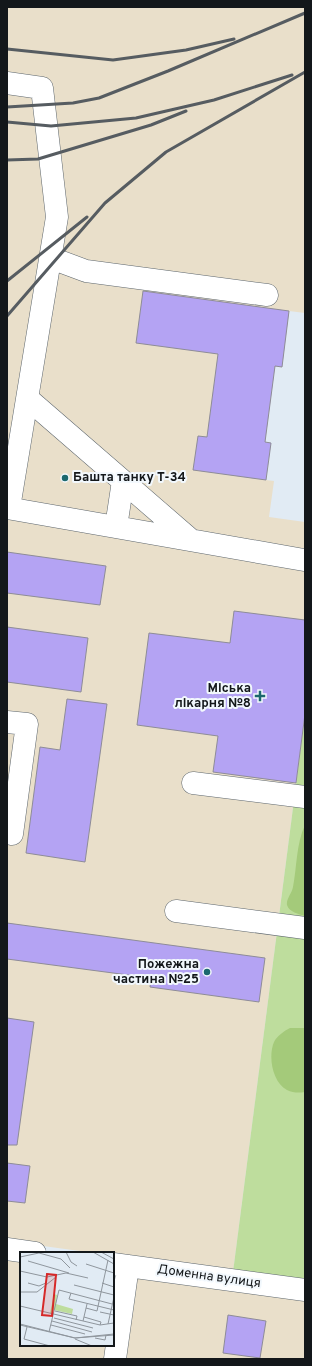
<svg xmlns="http://www.w3.org/2000/svg" width="312" height="1366" viewBox="0 0 312 1366" font-family="Overpass,sans-serif">
	<rect width="100%" height="100%" fill="#e1ebf4"/>
	<path fill="#e9dfca" d="M 7,7 L 305,7 L 305,313 L 289,311 L 282,367 L 275,366 L 265,442 L 266,480 L 274,481 L 269,517 L 305,522 L 305,715 L 233,1272 L 113,1256 L 113,1253 L 94,1253 L 7,1241 Z
		M 7,1257 L 21,1259 L 21,1345 L 113,1345 L 113,1271 L 305,1297 L 305,1359 L 7,1359 Z"/>
	<path fill="#bedd9d" d="M 305,715 L 305,1282 L 233,1272 Z"/>
	<path fill="#a4ca7a" d="M 305,825 L 305,916 C 299,914 289,912 287,905 C 286,899 292,893 293,887 C 297,867 296,844 305,825 Z
		M 290,1028 L 305,1028 L 305,1092 C 299,1093 293,1093 287,1090 C 272,1082 268,1056 274,1042 C 277,1036 284,1031 290,1028 Z"/>
	<path fill="#b4a3f3" stroke="#8e8c97" d="M 143,291 L 289,311 L 282,367 L 275,366 L 265,442 L 271,443 L 266,480 L 193,470 L 198,436 L 207,437 L 218,354 L 136,343 Z
		M 7,552 L 106,566 L 100,605 L 7,593 Z
		M 234,611 L 305,620 L 305,714 L 296,783 L 213,772 L 218,736 L 137,725 L 149,633 L 230,643 Z
		M 7,627 L 88,638 L 81,692 L 7,682 Z
		M 67,699 L 107,704 L 85,862 L 26,853 L 40,747 L 60,750 Z
		M 7,923 L 265,958 L 259,1002 L 150,987 L 151,978 L 7,959 Z
		M 7,1018 L 34,1022 L 17,1145 L 7,1145 Z
		M 7,1163 L 30,1166 L 25,1203 L 7,1201 Z
		M 228,1315 L 266,1321 L 260,1358 L 223,1353 Z"/>
	<g fill="none" stroke-linecap="round" stroke-linejoin="round">
		<defs>
			<path id="minor" d="M 7,83 L 42,88 L 57,217 L 9,508
				M 51,258 L 86,271 L 267,295
				M 27,398 L 191,540
				M 7,508 L 304,560
				M 116,527 L 123,481
				M 7,722 L 27,724 L 12,834
				M 193,783 L 305,797
				M 176,911 L 305,928
				M 7,1249 L 35,1253
				M 113,1264 L 305,1290
				M 115,1359 L 128,1266"/>
		</defs>
		<use href="#minor" stroke="#5d666d" stroke-width="23"/>
		<use href="#minor" stroke="#fff" stroke-width="22"/>
		<path stroke="#565c61" stroke-width="3" d="M 7,49 L 113,60 L 186,50 L 234,39
			M 7,107 L 73,103 L 99,98 L 168,71 L 305,13
			M 7,122 L 51,126 L 136,118 L 214,100 L 292,75
			M 7,160 L 38,159 L 151,125 L 186,111
			M 7,281 L 87,217
			M 7,316 L 105,203 L 166,152 L 305,72"/>
	</g>
	<g fill="#1b686d" stroke="#f2f8fd" stroke-width="1.5">
		<circle cx="65" cy="478" r="4"/>
		<path d="M258 690h4v4h4v4h-4v4h-4v-4h-4v-4h4z"/>
		<circle cx="207" cy="972" r="4"/>
	</g>
	<g text-anchor="middle" dominant-baseline="central" stroke-width="4" stroke-linejoin="round" paint-order="stroke">
		<g font-size="13" font-weight="bold" fill="#13171a" stroke="#f2f8fd" text-anchor="end">
			<text x="73" y="478" text-anchor="start">Башта танку Т-34</text>
			<text x="251" y="689">Міська<tspan x="251" dy="15">лікарня №8</tspan></text>
			<text x="199" y="965">Пожежна<tspan x="199" dy="15">частина №25</tspan></text>
		</g>
		<g font-size="13" fill="#13171a" stroke="#f2f8fd">
			<text transform="translate(209 1277) rotate(8)">Доменна вулиця</text>
		</g>
	</g>
	<g transform="translate(20 1252)">
		<rect width="94" height="94" fill="#e1ebf4"/>
		<path d="M 34,42 L 37,43 L 36,52 L 53,57 L 52,62 L 34,58 L 33,62 L 30,61 Z" fill="#bedd9d"/>
		<path fill="none" stroke="#8f969d" stroke-width="1" d="M 46,0 L 51,10 L 57,14M 73,0 L 94,12M 81,0 L 94,7M 0,5 L 19,1 L 41,7 L 50,16M 8,9 L 49,21M 66,12 L 94,21M 0,19 L 27,25 L 46,21 L 68,26M 8,31 L 19,34 L 26,31M 82,31 L 94,35M 54,33 L 94,43M 0,40 L 17,40 L 36,25M 51,41 L 49,47 L 94,58M 0,54 L 80,73 L 94,71M 66,56 L 77,59 L 88,8M 35,59 L 57,64 L 56,68M 80,60 L 94,63M 64,65 L 81,70 L 80,73M 34,66 L 73,76M 32,69 L 72,80M 63,69 L 67,52M 0,72 L 55,86 L 94,82M 88,72 L 94,45M 0,73 L 55,86 L 94,83M 31,73 L 65,82M 7,75 L 4,87 L 30,94M 29,80 L 39,38 L 92,52M 75,86 L 85,88 L 86,83M 55,87 L 72,94"/>
		<path fill="#d62828" fill-opacity="0.15" stroke="#d62828" stroke-width="2" d="M 27,22 L 36,23 L 32,64 L 22,63 Z"/>
		<rect width="94" height="94" fill="none" stroke="#13171a" stroke-width="2"/>
	</g>
	<rect width="312" height="1366" fill="none" stroke="#13171a" stroke-width="16"/>
</svg>
